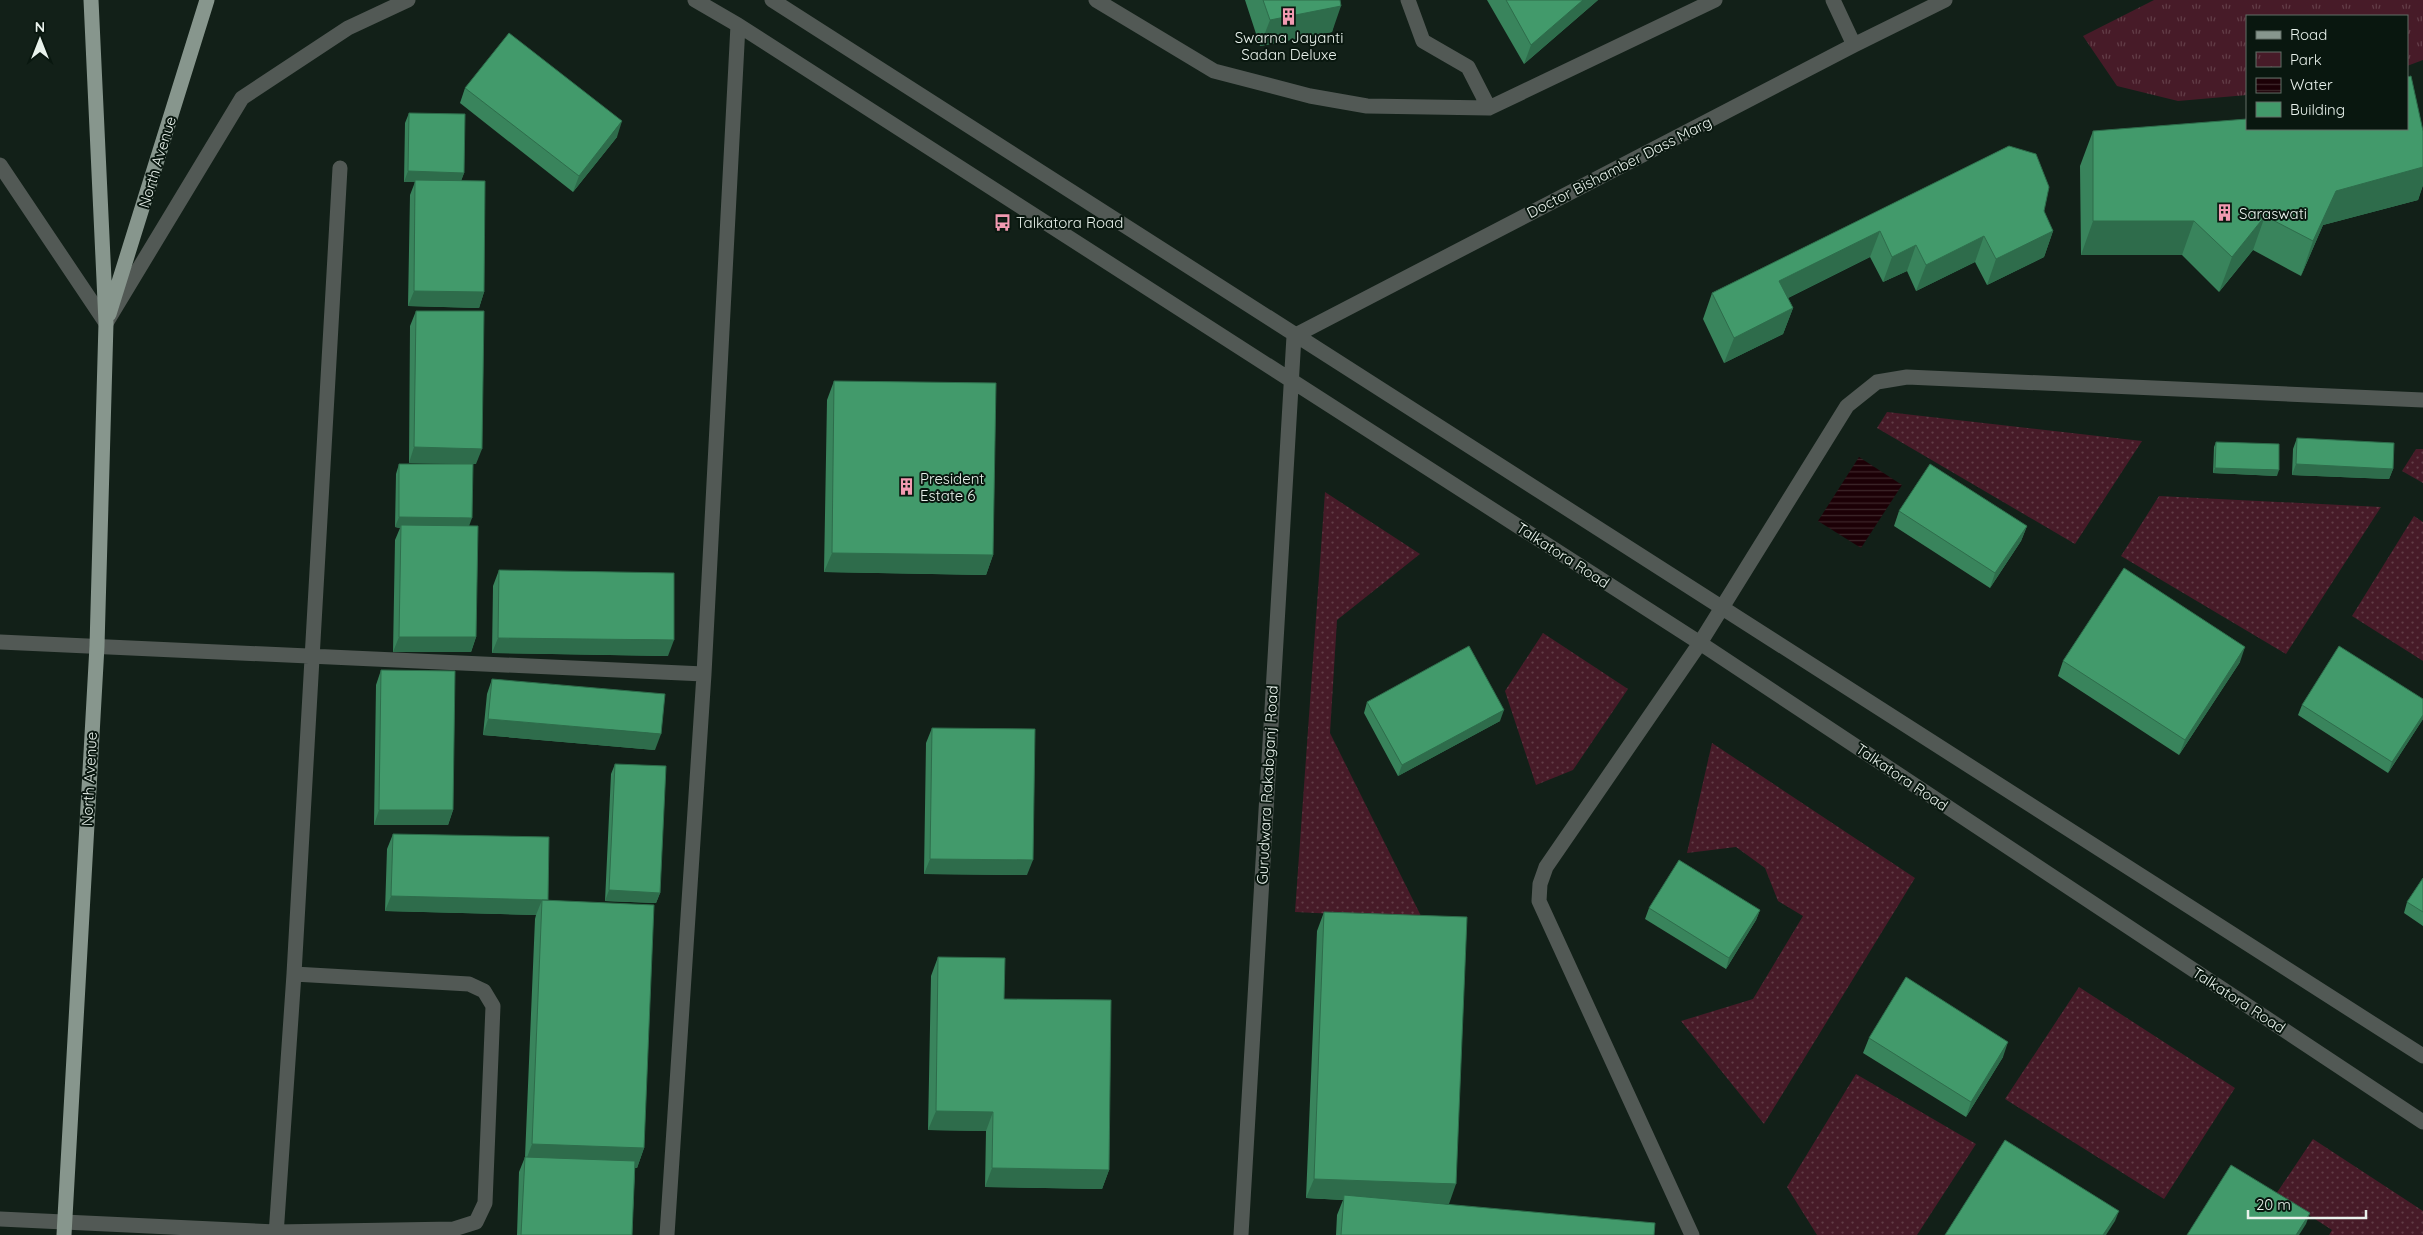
<svg xmlns="http://www.w3.org/2000/svg" width="2423" height="1235" viewBox="0 0 2423 1235" font-family="Quicksand,sans-serif">
	<defs>
		<pattern id="grass-dots" width="8" height="8" patternUnits="userSpaceOnUse" patternTransform="scale(1.25)"><rect width="8" height="8" fill="#471b28"/><path d="M2 2h.1M6 6h.1" fill="none" stroke="#623d47" stroke-width="1.8" stroke-linecap="round"/></pattern>
		<pattern id="park-tufts" width="24" height="20" patternUnits="userSpaceOnUse" patternTransform="scale(1.25)"><rect width="24" height="20" fill="#471b28"/><path d="M3 7l-1-3M5 7V3M7 7l1-3M15 17l-1-3M17 17v-4M19 17l1-3" fill="none" stroke="#623d47"/></pattern>
		<pattern id="water-rules" width="6" height="5" patternUnits="userSpaceOnUse" patternTransform="scale(1.25)"><rect width="6" height="5" fill="#1c0006"/><path d="M0 2.5h6" fill="none" stroke="#3d262a"/></pattern>
	</defs>
	<rect width="100%" height="100%" fill="#122018"/>
	<path fill="url(#grass-dots)" d="M 1887,412 L 2142,441 L 2075,544 L 1877,428 Z
		M 2416,449 L 2423,449 L 2423,483 L 2402,471 Z
		M 1325,492 L 1420,554 L 1337,620 L 1330,733 L 1422,918 L 1295,912 Z
		M 2159,496 L 2381,507 L 2286,654 L 2121,556 Z
		M 2414,516 L 2423,522 L 2423,661 L 2352,616 Z
		M 1543,633 L 1628,689 L 1573,770 L 1536,785 L 1505,691 Z
		M 1712,743 L 1915,878 L 1764,1124 L 1681,1021 L 1753,999 L 1803,916 L 1778,901 L 1765,868 L 1736,847 L 1687,853 Z
		M 2079,987 L 2235,1088 L 2164,1199 L 2005,1099 Z
		M 1856,1074 L 1976,1144 L 1917,1235 L 1817,1235 L 1787,1187 Z
		M 2313,1139 L 2423,1211 L 2423,1235 L 2329,1235 L 2332,1230 L 2276,1194 Z"/>
	<path fill="url(#park-tufts)" d="M 2154,0 L 2423,0 L 2423,60 L 2407,66 L 2407,16 L 2247,16 L 2247,95 L 2178,101 L 2117,86 L 2083,36 Z"/>
	<path fill="url(#water-rules)" d="M 1859,457 L 1902,485 L 1861,548 L 1818,521 Z"/>
	<g fill="none" stroke-linecap="round" stroke-linejoin="round">
		<path stroke="#525955" stroke-width="15" d="M 695,0 L 738,25 L 1700,643 L 2423,1122
			M 772,0 L 2423,1056
			M 1096,0 L 1214,71 L 1310,96 L 1367,106 L 1489,108 L 1715,0
			M 1408,0 L 1423,41 L 1468,67 L 1489,108
			M 1833,0 L 1854,45
			M 0,165 L 106,323 L 242,98 L 348,28 L 408,0
			M 0,642 L 704,674
			M 0,1219 L 276,1232 L 454,1229 L 476,1222 L 485,1203 L 493,1006 L 484,991 L 469,984 L 294,974
			M 276,1235 L 294,974 L 340,168
			M 667,1235 L 704,674 L 738,25
			M 1241,1235 L 1294,336 L 1854,45 L 1945,0
			M 1692,1235 L 1539,901 L 1540,884 L 1546,867 L 1700,643 L 1847,406 L 1877,382 L 1907,377 L 2423,400"/>
		<path stroke="#87968d" stroke-width="15" d="M 109,314 L 207,0
			M 64,1235 L 97,646 L 106,323 L 91,0"/>
	</g>
	<path fill="#39845c" d="M 1245,0 L 1340,0 L 1332,32 L 1260,46 Z
		M 1487,0 L 1598,0 L 1524,64 Z
		M 465,88 L 617,137 L 573,192 L 460,103 Z
		M 409,113 L 464,173 L 461,181 L 484,292 L 479,308 L 408,306 L 410,195 L 415,182 L 404,182 L 405,123 Z
		M 2093,131 L 2423,131 L 2423,185 L 2418,200 L 2323,225 L 2301,276 L 2253,250 L 2219,292 L 2182,255 L 2081,255 L 2080,166 Z
		M 2009,146 L 2053,231 L 2044,257 L 1987,285 L 1975,262 L 1916,291 L 1907,271 L 1883,282 L 1870,257 L 1788,298 L 1793,308 L 1783,334 L 1724,363 L 1703,319 L 1712,293 Z
		M 416,311 L 476,464 L 409,463 L 410,326 Z
		M 834,381 L 993,555 L 986,575 L 824,572 L 827,400 Z
		M 2297,438 L 2393,469 L 2389,479 L 2292,475 L 2293,449 Z
		M 2216,442 L 2277,476 L 2213,473 L 2214,447 Z
		M 399,464 L 469,526 L 476,637 L 471,652 L 393,652 L 395,540 L 400,528 L 395,527 L 396,474 Z
		M 1899,511 L 2027,526 L 2021,541 L 1990,588 L 1894,526 Z
		M 499,570 L 668,656 L 492,653 L 493,586 Z
		M 2063,661 L 2240,662 L 2179,755 L 2058,676 Z
		M 381,670 L 453,810 L 448,825 L 374,825 L 376,685 Z
		M 492,679 L 655,750 L 483,735 L 487,694 Z
		M 2423,699 L 2423,719 L 2388,773 L 2298,715 L 2302,705 Z
		M 1367,702 L 1500,721 L 1398,776 L 1364,713 Z
		M 932,728 L 1027,875 L 924,874 L 926,743 Z
		M 615,764 L 660,893 L 656,903 L 605,901 L 611,774 Z
		M 393,834 L 547,900 L 644,1148 L 637,1168 L 635,1168 L 632,1235 L 517,1235 L 519,1172 L 525,1157 L 535,919 L 536,915 L 385,911 L 387,849 Z
		M 2423,878 L 2423,926 L 2404,913 L 2407,902 Z
		M 1649,908 L 1760,910 L 1756,920 L 1726,969 L 1645,919 Z
		M 1324,912 L 1449,1204 L 1434,1203 L 1654,1235 L 1336,1235 L 1337,1215 L 1343,1200 L 1306,1198 L 1317,931 Z
		M 938,957 L 1004,999 L 1109,1170 L 1102,1189 L 985,1187 L 986,1131 L 928,1130 L 931,976 Z
		M 1869,1038 L 2003,1057 L 1966,1117 L 1863,1053 Z"/>
	<path fill="#2e6c4b" d="M 1583,0 L 1598,0 L 1524,64 L 1531,45 Z
		M 1341,6 L 1332,32 L 1260,46 L 1270,20 Z
		M 622,121 L 617,137 L 573,192 L 579,176 Z
		M 2423,167 L 2423,185 L 2418,200 L 2323,225 L 2301,276 L 2313,241 L 2336,191 Z
		M 408,171 L 464,173 L 460,183 L 415,180 L 415,182 L 404,182 Z
		M 2265,216 L 2253,250 L 2219,292 L 2232,257 Z
		M 2093,221 L 2194,221 L 2182,255 L 2081,255 Z
		M 1880,231 L 1870,257 L 1770,307 L 1779,281 Z
		M 2053,231 L 2044,257 L 1987,285 L 1996,259 Z
		M 1984,236 L 1975,262 L 1916,291 L 1926,265 Z
		M 1916,245 L 1907,271 L 1883,282 L 1892,257 Z
		M 414,291 L 484,292 L 479,308 L 408,306 Z
		M 1793,308 L 1783,334 L 1724,363 L 1734,338 Z
		M 414,447 L 482,449 L 476,464 L 409,463 Z
		M 2296,464 L 2393,469 L 2389,479 L 2292,475 Z
		M 2215,468 L 2279,470 L 2277,476 L 2213,473 Z
		M 399,517 L 472,518 L 468,529 L 401,525 L 400,528 L 395,527 Z
		M 2027,526 L 2021,541 L 1990,588 L 1995,573 Z
		M 832,553 L 993,555 L 986,575 L 824,572 Z
		M 399,637 L 476,637 L 471,652 L 393,652 Z
		M 498,638 L 674,640 L 668,656 L 492,653 Z
		M 2245,647 L 2240,662 L 2179,755 L 2185,740 Z
		M 1504,710 L 1500,721 L 1398,776 L 1402,765 Z
		M 2423,715 L 2423,719 L 2388,773 L 2392,762 Z
		M 488,719 L 661,734 L 655,750 L 483,735 Z
		M 379,810 L 453,810 L 448,825 L 374,825 Z
		M 930,859 L 1033,860 L 1027,875 L 924,874 Z
		M 609,890 L 660,893 L 656,903 L 605,901 Z
		M 391,896 L 548,900 L 542,900 L 536,915 L 385,911 Z
		M 1760,910 L 1756,920 L 1726,969 L 1729,958 Z
		M 2008,1042 L 2003,1057 L 1966,1117 L 1971,1102 Z
		M 936,1111 L 993,1112 L 986,1131 L 928,1130 Z
		M 532,1144 L 644,1148 L 637,1168 L 525,1163 Z
		M 992,1168 L 1109,1170 L 1102,1189 L 985,1187 Z
		M 1314,1179 L 1456,1184 L 1449,1204 L 1344,1200 L 1344,1195 L 1343,1200 L 1306,1198 Z
		M 2119,1211 L 2115,1221 L 2106,1235 L 2103,1235 Z
		M 2310,1213 L 2306,1224 L 2299,1235 L 2296,1235 Z"/>
	<path fill="#429a6b" stroke="#2e6c4b" d="M 1263,0 L 1340,0 L 1341,6 L 1270,20 Z
		M 1506,0 L 1583,0 L 1531,45 Z
		M 509,33 L 622,121 L 579,176 L 465,88 Z
		M 2411,76 L 2423,131 L 2423,167 L 2336,191 L 2313,241 L 2265,216 L 2232,257 L 2194,221 L 2093,221 L 2093,131 L 2247,119 L 2247,129 L 2407,129 L 2407,77 Z
		M 409,113 L 465,114 L 464,173 L 408,171 Z
		M 2009,146 L 2036,154 L 2049,187 L 2044,211 L 2053,231 L 1996,259 L 1984,236 L 1926,265 L 1916,245 L 1892,257 L 1880,231 L 1779,281 L 1793,308 L 1734,338 L 1712,293 Z
		M 415,180 L 485,181 L 484,292 L 414,291 Z
		M 416,311 L 484,311 L 482,449 L 414,447 Z
		M 834,381 L 996,383 L 993,555 L 832,553 Z
		M 2297,438 L 2394,443 L 2393,469 L 2296,464 Z
		M 2216,442 L 2279,444 L 2279,470 L 2215,468 Z
		M 399,464 L 473,464 L 472,518 L 399,517 Z
		M 1930,464 L 2027,526 L 1995,573 L 1899,511 Z
		M 401,525 L 478,526 L 476,637 L 399,637 Z
		M 2124,568 L 2245,647 L 2185,740 L 2063,661 Z
		M 499,570 L 674,573 L 674,640 L 498,638 Z
		M 1469,646 L 1504,710 L 1402,765 L 1367,702 Z
		M 2339,646 L 2423,699 L 2423,715 L 2392,762 L 2302,705 Z
		M 381,670 L 455,671 L 453,810 L 379,810 Z
		M 492,679 L 665,694 L 661,734 L 488,719 Z
		M 932,728 L 1035,729 L 1033,860 L 930,859 Z
		M 615,764 L 666,766 L 660,893 L 609,890 Z
		M 393,834 L 549,837 L 548,900 L 391,896 Z
		M 1679,860 L 1760,910 L 1729,958 L 1649,908 Z
		M 2423,878 L 2423,912 L 2407,902 Z
		M 542,900 L 654,905 L 644,1148 L 532,1144 Z
		M 1324,912 L 1467,917 L 1456,1184 L 1314,1179 Z
		M 938,957 L 1005,958 L 1004,999 L 1111,1000 L 1109,1170 L 992,1168 L 993,1112 L 936,1111 Z
		M 1906,977 L 2008,1042 L 1971,1102 L 1869,1038 Z
		M 2005,1140 L 2119,1211 L 2103,1235 L 1945,1235 Z
		M 525,1157 L 635,1161 L 632,1235 L 521,1235 Z
		M 2231,1165 L 2310,1213 L 2296,1235 L 2187,1235 Z
		M 1344,1195 L 1655,1223 L 1654,1235 L 1341,1235 Z"/>
	<defs>
		<symbol id="building-bare" viewBox="-9 -9 18 18"><path d="M-4-6H4V6H1V3H-1V6H-4ZM-2.5-4.3h1.7v1.8h-1.7ZM.8-4.3h1.7v1.8H.8ZM-2.5-1h1.7V.8h-1.7ZM.8-1h1.7V.8H.8Z" fill="#f19ab1" stroke="#09170f" stroke-width="2.5" paint-order="stroke"/></symbol>
		<symbol id="bus-bare" viewBox="-9 -9 18 18"><path d="M-5-6H5V4H4V6H2V4H-2V6H-4V4H-5ZM-3.5-4V0h7V-4ZM-3.5 1.2v1.5H-2V1.2ZM2 1.2v1.5H3.5V1.2Z" fill="#f19ab1" stroke="#09170f" stroke-width="2.5" paint-order="stroke"/></symbol>
	</defs>
	<g fill-rule="evenodd">
		<use href="#building-bare" x="1276" y="4" width="25" height="25"/>
		<use href="#building-bare" x="2212" y="200" width="25" height="25"/>
		<use href="#bus-bare" x="990" y="210" width="25" height="25"/>
		<use href="#building-bare" x="894" y="474" width="25" height="25"/>
	</g>
	<g text-anchor="middle" dominant-baseline="central" stroke-width="4" stroke-linejoin="round" paint-order="stroke">
		<g font-size="15" fill="#e9f2ec" stroke="#09170f" text-anchor="start">
			<text x="1289" y="37" text-anchor="middle">Swarna Jayanti<tspan x="1289" dy="17">Sadan Deluxe</tspan></text>
			<text x="2239" y="213">Saraswati</text>
			<text x="1016" y="222">Talkatora Road</text>
			<text x="920" y="478">President<tspan x="920" dy="17">Estate 6</tspan></text>
		</g>
		<g font-size="15" fill="#e9f2ec" stroke="#09170f">
			<text transform="translate(157 162) rotate(-73)">North Avenue</text>
			<text transform="translate(1619 167) rotate(-27)">Doctor Bishamber Dass Marg</text>
			<text transform="translate(1563 555) rotate(33)">Talkatora Road</text>
			<text transform="translate(1902 777) rotate(34)">Talkatora Road</text>
			<text transform="translate(89 779) rotate(-87)">North Avenue</text>
			<text transform="translate(1267 785) rotate(-87)">Gurudwara Rakabganj Road</text>
			<text transform="translate(2239 1000) rotate(33)">Talkatora Road</text>
		</g>
	</g>
	<rect x="2246" y="15" width="162" height="115" fill="#09170f" stroke="#636f67"/>
	<rect x="2256" y="31" width="25" height="8" fill="#87968d" stroke="#636f67"/>
	<text x="2290" y="40" font-size="15" fill="#e9f2ec">Road</text>
	<rect x="2256" y="52" width="25" height="15" fill="url(#park-tufts)" stroke="#636f67"/>
	<text x="2290" y="65" font-size="15" fill="#e9f2ec">Park</text>
	<rect x="2256" y="78" width="25" height="15" fill="url(#water-rules)" stroke="#636f67"/>
	<text x="2290" y="90" font-size="15" fill="#e9f2ec">Water</text>
	<rect x="2256" y="102" width="25" height="15" fill="#429a6b" stroke="#636f67"/>
	<text x="2290" y="115" font-size="15" fill="#e9f2ec">Building</text>
	<g transform="translate(40 40)" stroke="#09170f" stroke-width="4" paint-order="stroke">
	<path d="M0-4L9 19L0 12L-9 19Z" fill="#e9f2ec"/>
	<text y="-8" font-size="14" font-weight="bold" text-anchor="middle" fill="#e9f2ec">N</text>
	</g>
	<path d="M2248 1210v8h118v-8" fill="none" stroke="#e9f2ec" stroke-width="2.5"/>
	<text x="2256" y="1210" font-size="15" fill="#e9f2ec" stroke="#09170f" stroke-width="4" paint-order="stroke">20 m</text>
</svg>
